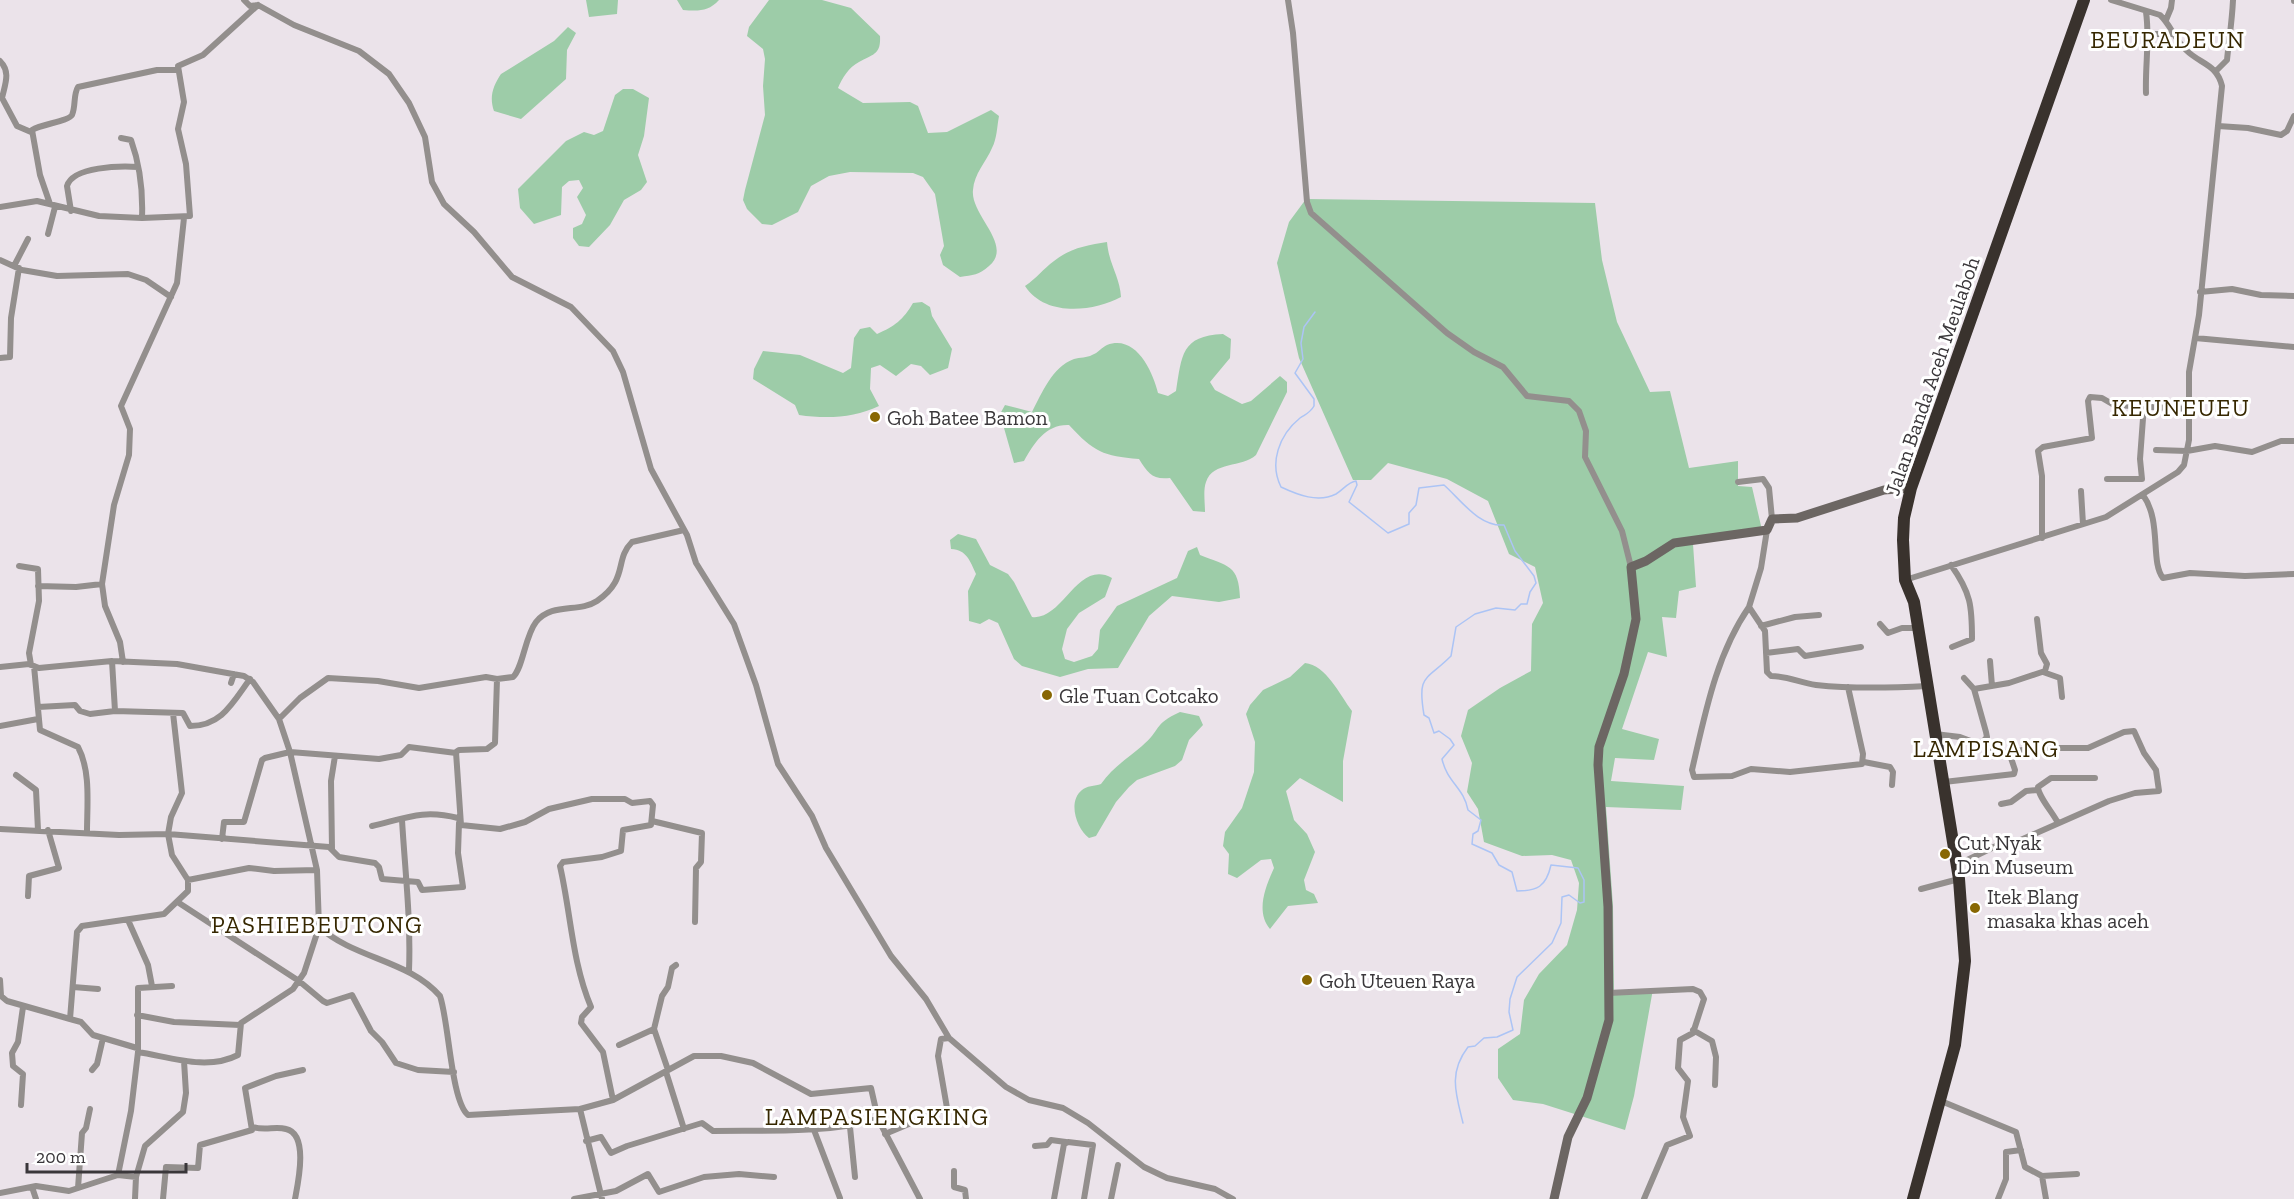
<svg xmlns="http://www.w3.org/2000/svg" width="2294" height="1199" viewBox="0 0 2294 1199" font-family="'Zilla Slab',serif">
	<rect width="100%" height="100%" fill="#ebe3ea"/>
	<path fill="#9dcca8" d="M 586,0 L 618,0 L 617,14 L 589,17 Z
		M 677,0 L 719,0 C 708,12 698,11 683,10 Z
		M 769,0 L 822,0 L 851,8 L 880,36 C 881,55 873,54 859,62 C 849,67 842,78 838,88 L 863,103 L 910,102 L 918,106 L 928,133 L 947,132 L 991,110 L 999,116 C 997,126 997,139 992,148 C 986,162 974,174 973,190 C 970,215 1014,245 989,266 C 979,275 973,275 960,277 L 943,265 L 940,255 L 944,246 L 935,194 L 923,177 L 913,173 L 850,172 L 829,176 L 811,186 L 798,212 L 772,225 L 762,224 L 747,209 L 743,200 L 745,190 L 765,115 L 763,86 L 765,59 L 763,49 L 747,36 L 749,27 Z
		M 568,27 L 576,33 L 567,50 L 566,79 L 521,119 L 494,111 C 489,97 493,86 501,74 L 554,41 Z
		M 623,89 L 633,89 L 649,98 L 644,136 L 638,155 L 647,182 L 641,190 L 624,200 L 610,225 L 589,247 L 579,246 L 573,238 L 573,228 L 582,224 L 586,215 L 577,197 L 583,188 L 579,180 L 569,181 L 562,187 L 561,215 L 534,224 L 520,208 L 518,189 L 566,141 L 584,132 L 594,135 L 603,131 L 615,95 Z
		M 1306,199 L 1595,203 L 1602,260 L 1617,322 L 1650,392 L 1670,391 L 1689,468 L 1738,461 L 1738,486 L 1752,487 L 1762,530 L 1693,544 L 1696,587 L 1679,591 L 1676,618 L 1662,617 L 1667,657 L 1648,652 L 1622,729 L 1659,739 L 1654,760 L 1615,758 L 1611,781 L 1684,786 L 1681,810 L 1606,807 L 1613,906 L 1614,991 L 1653,989 L 1634,1096 L 1625,1130 L 1543,1104 L 1513,1100 L 1498,1078 L 1498,1049 L 1520,1034 L 1524,1000 L 1539,974 L 1567,945 L 1577,910 L 1579,883 L 1571,860 L 1552,855 L 1522,856 L 1484,842 L 1478,809 L 1467,792 L 1472,763 L 1461,736 L 1468,710 L 1500,688 L 1531,671 L 1532,624 L 1543,603 L 1535,567 L 1509,554 L 1488,501 L 1447,479 L 1388,463 L 1371,480 L 1353,480 L 1299,358 L 1277,263 L 1289,222 Z
		M 1107,242 C 1109,265 1120,277 1121,297 C 1093,312 1045,317 1025,286 C 1037,278 1043,269 1054,261 C 1070,248 1088,245 1107,242 Z
		M 922,302 L 930,307 L 932,316 L 952,349 L 948,368 L 930,375 L 921,366 L 911,364 L 896,376 L 880,365 L 871,368 L 870,389 L 879,406 C 854,418 827,419 799,415 L 795,405 L 753,379 L 754,369 L 763,351 L 800,355 L 843,373 L 851,368 L 854,338 L 860,329 L 870,327 L 877,334 C 895,326 903,320 913,303 Z
		M 1223,334 L 1231,339 L 1230,358 L 1210,382 L 1215,390 L 1242,404 L 1251,401 L 1280,376 L 1287,382 L 1287,392 L 1256,455 C 1242,468 1213,461 1206,482 C 1203,490 1205,503 1205,512 L 1193,511 L 1170,478 C 1152,480 1148,473 1139,459 C 1103,456 1094,452 1069,425 C 1046,424 1034,443 1024,461 L 1014,463 L 1000,414 L 1005,405 L 1032,412 C 1042,393 1052,367 1074,359 C 1080,357 1087,358 1092,355 C 1098,353 1102,347 1107,345 C 1136,334 1153,372 1158,393 L 1168,396 L 1176,391 C 1182,355 1181,336 1223,334 Z
		M 958,534 L 976,539 L 990,565 L 1008,574 L 1014,582 L 1032,617 C 1063,621 1077,559 1112,578 L 1105,597 L 1079,613 L 1067,629 L 1062,649 L 1065,659 L 1074,662 L 1092,656 L 1098,649 L 1100,630 L 1117,606 L 1177,578 L 1188,551 L 1197,547 L 1200,555 C 1228,566 1239,565 1240,598 L 1219,602 L 1172,596 L 1149,616 L 1118,668 L 1088,669 L 1060,677 L 1022,666 L 1014,659 L 998,623 L 989,619 L 980,624 L 969,621 L 968,591 L 976,574 C 970,561 967,550 951,549 L 950,540 Z
		M 1305,663 C 1326,665 1340,695 1352,711 L 1343,761 L 1343,802 L 1300,778 L 1286,791 L 1294,820 L 1307,834 L 1315,852 L 1304,880 L 1306,890 L 1314,894 L 1318,903 L 1288,906 L 1270,929 C 1255,911 1266,886 1274,868 L 1271,859 L 1261,860 L 1237,878 L 1228,874 L 1229,854 L 1223,846 L 1225,832 L 1242,808 L 1254,772 L 1255,742 L 1246,714 L 1250,705 L 1263,690 L 1290,677 Z
		M 1180,712 L 1199,716 L 1203,725 L 1189,740 L 1182,760 L 1175,766 L 1137,780 L 1129,787 L 1116,802 L 1096,836 L 1089,838 C 1077,829 1067,802 1082,790 C 1086,786 1095,786 1101,784 C 1113,767 1127,759 1142,746 C 1161,730 1153,724 1180,712 Z"/>
	<g fill="none" stroke-linecap="round" stroke-linejoin="round">
		<path stroke="#acc4f5" stroke-width="1.5" d="M 1315,312 L 1304,327 L 1301,343 L 1303,359 L 1295,373 L 1314,399 L 1314,406 C 1310,413 1306,414 1300,418 C 1279,435 1269,463 1281,487 C 1298,495 1318,503 1336,494 C 1343,490 1348,482 1356,481 L 1357,485 L 1349,502 L 1388,533 L 1409,524 L 1409,513 L 1416,505 L 1419,488 L 1444,485 C 1461,500 1479,527 1504,525 L 1515,551 L 1534,576 L 1536,583 L 1530,592 L 1527,604 L 1521,604 L 1515,610 L 1496,608 L 1475,614 L 1456,627 L 1451,656 C 1426,681 1417,674 1424,715 L 1429,718 L 1434,733 L 1439,731 L 1450,739 L 1454,745 L 1442,759 C 1447,782 1464,788 1468,810 L 1481,820 L 1478,831 L 1473,834 L 1472,844 L 1492,853 L 1499,865 L 1512,872 L 1517,891 C 1537,891 1546,887 1551,865 L 1578,868 L 1584,880 L 1584,902 L 1580,903 L 1569,895 L 1562,897 L 1561,923 L 1552,943 L 1517,977 L 1510,999 L 1509,1012 L 1513,1030 L 1497,1037 L 1484,1038 L 1475,1046 L 1468,1047 C 1448,1073 1456,1094 1463,1123"/>
		<path stroke="#938f8d" stroke-width="6" d="M 244,0 L 250,6 L 258,5 L 294,25 L 359,51 L 389,74 L 409,103 L 425,137 L 432,182 L 444,204 L 474,232 L 512,277 L 571,307 L 613,351 L 623,372 L 651,469 L 687,535 L 696,563 L 734,624 L 756,685 L 778,764 L 812,816 L 826,848 L 891,956 L 926,999 L 949,1038 L 1006,1087 L 1029,1100 L 1063,1108 L 1088,1123 L 1144,1167 L 1167,1178 L 1215,1189 L 1233,1199
			M 1288,0 L 1293,33 L 1307,202 L 1311,213 L 1447,333 L 1474,352 L 1503,367 L 1527,396 L 1569,401 L 1579,411 L 1586,431 L 1585,457 L 1622,531 L 1631,567
			M 2294,0 L 2294,1
			M 2146,12 C 2150,39 2145,65 2146,93
			M 2166,20 L 2171,8 L 2172,0
			M 2149,34 L 2171,34
			M 0,61 C 11,72 5,84 2,98 L 17,126 L 31,132
			M 2217,70 L 2227,60 C 2229,39 2232,22 2233,0
			M 2218,126 L 2248,128 L 2281,135 L 2287,131 L 2294,116
			M 121,138 L 131,140 C 140,165 143,192 142,218
			M 50,204 L 40,175 L 32,130 C 42,124 69,121 72,115 C 76,106 73,95 78,87 L 157,70 L 178,70
			M 0,207 L 37,201 L 99,216 L 142,218 L 190,216 L 186,164 L 178,129 L 184,102 L 178,66 L 203,55 L 258,5
			M 71,211 L 67,186 C 73,166 121,166 138,167
			M 48,234 L 55,207
			M 0,260 L 22,270 L 57,276 L 128,274 L 146,280 L 171,297
			M 14,266 L 28,239
			M 2200,292 L 2232,289 L 2261,295 L 2294,296
			M 2195,338 L 2294,347
			M 0,358 L 10,357 L 11,318 L 19,268
			M 2156,450 L 2187,451 L 2215,446 L 2252,452 L 2281,441 L 2294,441
			M 2107,479 L 2142,479 L 2140,459 L 2144,405
			M 1738,482 L 1763,479 L 1769,488 L 1772,519
			M 2081,491 L 2083,524
			M 2143,495 C 2162,521 2150,562 2163,578 L 2190,573 L 2245,576 L 2294,574
			M 1767,530 L 1761,568 L 1749,607 L 1765,631 L 1767,672 L 1771,676 C 1788,676 1800,683 1816,685 C 1853,689 1890,688 1927,686
			M 2042,538 L 2042,476 L 2038,451 L 2043,447 L 2092,438 L 2088,401 L 2090,397 L 2102,398 L 2114,405 L 2189,409
			M 1951,565 C 1971,593 1972,606 1972,639 L 1952,647
			M 19,566 L 38,569 L 39,601 L 29,653 L 31,665
			M 1905,580 L 2106,517 L 2178,472 L 2184,465 L 2189,440 L 2189,372 L 2199,315 L 2222,86 C 2217,64 2200,64 2186,50 C 2174,38 2170,24 2160,15 L 2111,0
			M 38,586 L 76,587 L 102,584
			M 1749,607 C 1716,655 1705,714 1692,770 L 1694,777 L 1732,776 L 1751,769 L 1790,772 L 1862,764 L 1863,754 L 1848,687
			M 1880,624 L 1888,633 L 1902,628 L 1918,628
			M 1761,626 L 1795,617 L 1819,615
			M 1766,653 L 1798,649 L 1805,656 L 1861,647
			M 112,661 L 115,711
			M 1990,661 L 1992,686
			M 123,662 L 120,642 L 105,606 L 102,584 L 114,505 L 129,455 L 130,429 L 121,406 L 177,283 L 184,218
			M 34,666 L 40,730 L 78,747 C 91,771 87,805 87,832
			M 0,667 L 29,664 L 39,668 L 112,661 L 177,664 L 244,676 L 253,682 L 279,719 L 290,752 L 317,870 L 319,927 L 304,973 L 293,989 L 241,1023 L 238,1055 C 207,1071 170,1057 138,1052 L 138,988 L 172,986
			M 2043,672 L 2060,678 L 2062,697
			M 1964,678 L 1974,689 L 1986,732 L 1987,737 L 1981,744
			M 497,679 L 495,743 L 487,749 L 459,750 L 456,752 L 461,825 L 500,829 L 525,822 L 549,809 L 592,799 L 625,799 L 632,803 L 650,801 L 653,805 L 651,825 L 623,830 L 621,851 L 602,857 L 563,862 L 560,866 C 571,914 572,962 591,1007 L 582,1017 L 581,1023 L 603,1052 L 613,1100
			M 231,683 L 234,674
			M 1974,689 L 2009,683 L 2045,671 L 2047,664 L 2041,653 L 2037,619
			M 38,707 L 75,705 L 80,711 L 90,714 L 115,711 L 183,713 L 190,726 C 222,726 233,702 250,679
			M 279,719 L 300,698 L 328,678 L 378,681 L 419,688 L 486,677 L 497,679 L 513,677 C 523,668 525,636 536,622 C 552,602 579,613 597,601 C 629,579 614,560 632,542 L 684,530
			M 0,726 L 38,719
			M 1935,734 L 1960,737 L 2003,753 L 2036,748 L 2088,748 L 2124,732 L 2134,731 L 2144,753 L 2156,770 L 2159,791 L 2135,793 L 2109,801 L 2016,842 L 1998,845 L 1957,865
			M 1864,762 L 1890,767 L 1893,772 L 1892,785
			M 16,775 L 36,790 L 38,830
			M 1944,782 L 2014,774 L 2015,770 L 2009,752
			M 2001,804 L 2011,802 L 2026,791 L 2037,790
			M 402,820 C 405,870 411,920 409,971
			M 652,821 L 702,833 L 701,862 L 696,868 L 695,922
			M 2058,823 C 2053,813 2038,796 2038,787 L 2051,778 L 2095,778
			M 372,826 C 406,818 423,809 458,818
			M 0,829 L 119,835 L 168,834 L 329,847 L 339,857 L 375,863 L 379,867 L 382,879 L 418,882 L 422,890 L 463,887 L 458,853 L 459,823
			M 222,839 L 224,822 L 244,822 L 262,760 L 265,758 L 290,752 L 379,759 L 401,755 L 409,747 L 456,753
			M 332,849 L 331,781 L 335,756
			M 188,880 L 249,868 L 274,871 L 317,870
			M 1921,889 L 1959,879
			M 28,896 L 29,876 L 59,868 L 48,830
			M 179,903 L 299,981 L 323,1001 L 327,1003 L 352,995 L 371,1031 L 382,1042 L 396,1063 L 418,1070 L 454,1072
			M 128,920 L 148,965 L 152,986
			M 319,927 C 355,959 409,960 440,996 C 449,1022 451,1101 468,1115 L 580,1109
			M 0,980 L 1,996 L 7,1001 L 70,1019
			M 73,987 L 98,989
			M 1608,993 L 1693,989 L 1700,992 L 1704,999 L 1693,1033 L 1680,1040 L 1678,1068 L 1688,1081 L 1683,1117 L 1690,1136 L 1667,1145 L 1644,1199
			M 137,1015 L 174,1022 L 240,1025
			M 1693,1030 L 1712,1041 L 1716,1057 L 1715,1085
			M 619,1045 L 654,1029
			M 137,1048 L 93,1035 L 81,1022 L 70,1019 L 77,932 L 82,926 L 164,914 L 188,891 L 188,880 L 172,855 L 168,834 L 171,817 L 182,793 L 173,713
			M 92,1070 L 97,1064 L 103,1038
			M 668,1070 L 654,1029 L 662,996 L 668,987 L 672,968 L 676,965
			M 666,1072 L 684,1129
			M 1941,1101 L 2016,1132 L 2025,1167 L 2042,1176 L 2046,1199
			M 21,1105 L 23,1074 L 13,1066 L 12,1053 L 18,1042 L 23,1007
			M 253,1127 C 265,1131 275,1126 286,1129 C 309,1134 298,1183 295,1199
			M 850,1127 L 855,1177
			M 814,1130 L 840,1198
			M 885,1134 L 947,1108 L 938,1056 L 941,1039 L 949,1038
			M 586,1141 L 601,1137 L 611,1153 L 627,1146 L 702,1123 L 713,1131 C 769,1130 824,1134 878,1119
			M 1035,1146 L 1047,1145 L 1051,1140 L 1066,1142
			M 954,1171 L 954,1187 L 965,1190 L 966,1199
			M 118,1175 L 131,1111 L 138,1052
			M 2042,1176 L 2077,1174
			M 32,1187 L 36,1199
			M 78,1188 L 82,1133 L 86,1128 L 90,1109
			M 0,1193 L 36,1186 L 69,1191 L 118,1175 L 136,1177
			M 135,1199 L 136,1177 L 145,1146 L 183,1112 L 186,1093 L 184,1061
			M 163,1199 L 166,1167 L 198,1168 L 200,1145 L 252,1130 L 245,1088 L 276,1076 L 303,1070
			M 574,1199 L 616,1191 L 648,1174 L 659,1192 L 704,1177 L 739,1174 L 774,1177
			M 602,1199 L 580,1109 L 613,1100 L 694,1056 L 721,1056 L 753,1063 L 811,1094 L 871,1088 L 878,1119 L 920,1199
			M 1054,1199 L 1064,1144 L 1068,1142 L 1093,1145 L 1084,1199
			M 1111,1199 L 1118,1165
			M 1998,1199 L 2006,1179 L 2006,1152 L 2021,1150"/>
		<path stroke="#6c6663" stroke-width="9" d="M 1554,1199 L 1568,1137 L 1587,1098 L 1609,1020 L 1608,907 L 1598,765 L 1599,747 L 1624,674 L 1636,619 L 1631,567 L 1646,561 L 1674,543 L 1767,530 L 1772,519 L 1797,518 L 1884,490 L 1911,488"/>
		<path stroke="#39322d" stroke-width="12" d="M 1913,1199 L 1955,1045 L 1965,961 L 1959,879 L 1914,602 L 1905,580 L 1903,540 L 1904,518 L 1911,488 L 2084,0"/>
	</g>
	<g fill="#886703" stroke="#fff" stroke-width="2">
		<circle cx="875" cy="417" r="6"/>
		<circle cx="1047" cy="695" r="6"/>
		<circle cx="1945" cy="854" r="6"/>
		<circle cx="1975" cy="908" r="6"/>
		<circle cx="1307" cy="980" r="6"/>
	</g>
	<g text-anchor="middle" dominant-baseline="central" stroke-width="6" stroke-linejoin="round" paint-order="stroke">
		<g font-size="21" fill="#3a373a" stroke="#fff">
			<text transform="translate(1932 376) rotate(-71)">Jalan Banda Aceh Meulaboh</text>
		</g>
		<g font-size="21" fill="#3a373a" stroke="#fff" text-anchor="start">
			<text x="887" y="417">Goh Batee Bamon</text>
			<text x="1059" y="695">Gle Tuan Cotcako</text>
			<text x="1957" y="842">Cut Nyak<tspan x="1957" dy="24">Din Museum</tspan></text>
			<text x="1987" y="896">Itek Blang<tspan x="1987" dy="24">masaka khas aceh</tspan></text>
			<text x="1319" y="980">Goh Uteuen Raya</text>
		</g>
		<g font-size="24" letter-spacing="1.5" fill="#362700" stroke="#fff">
			<text x="2168" y="39">BEURADEUN</text>
			<text x="2181" y="407">KEUNEUEU</text>
			<text x="1986" y="748">LAMPISANG</text>
			<text x="317" y="924">PASHIEBEUTONG</text>
			<text x="877" y="1116">LAMPASIENGKING</text>
		</g>
	</g>
	<path d="M27 1163v9h159v-9" fill="none" stroke="#3a373a" stroke-width="3"/>
	<text x="36" y="1163" font-size="18" fill="#3a373a" stroke="#ffffff" stroke-width="4.5" paint-order="stroke">200 m</text>
</svg>
